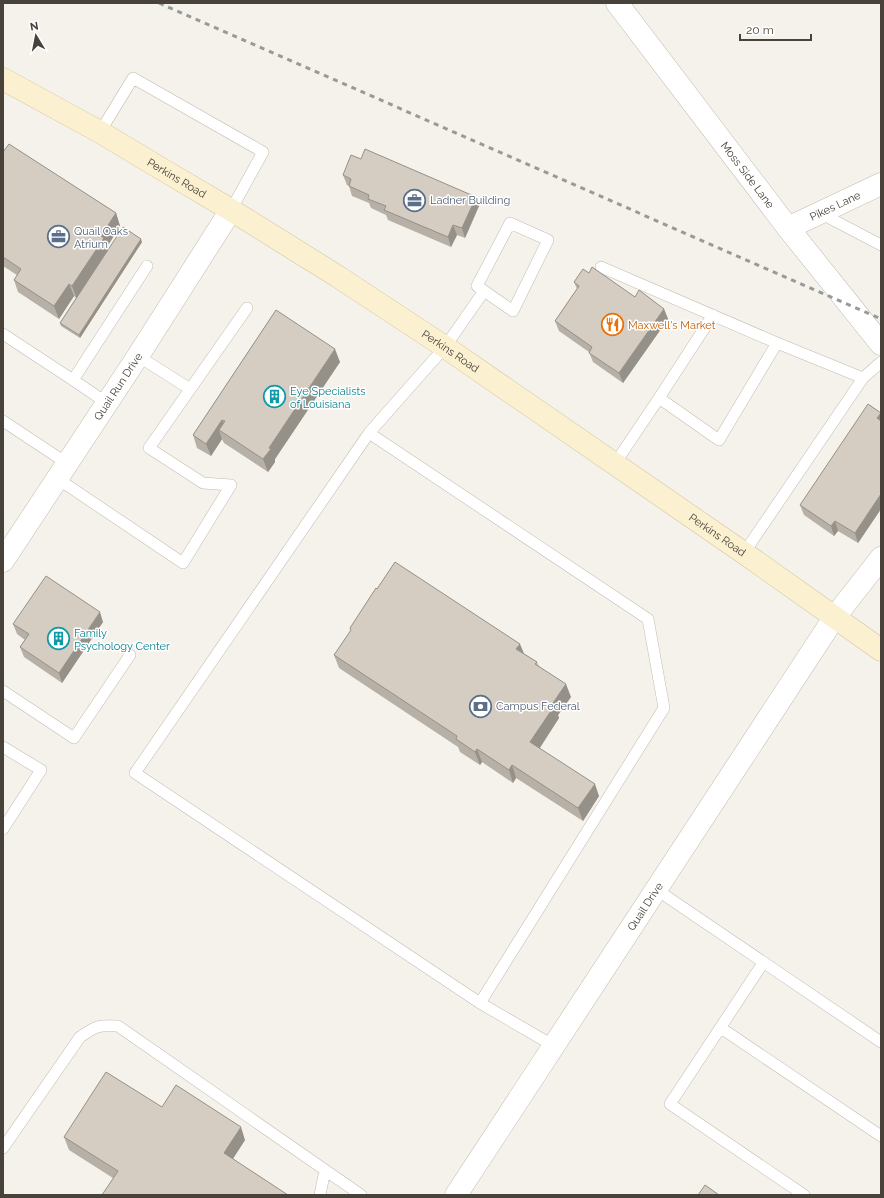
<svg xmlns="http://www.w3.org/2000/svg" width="884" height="1198" viewBox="0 0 884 1198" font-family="Raleway,sans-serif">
	<rect width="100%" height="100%" fill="#f4f2eb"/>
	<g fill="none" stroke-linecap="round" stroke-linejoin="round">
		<defs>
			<path id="lane" d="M 100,132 L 133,78 L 263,152 L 231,210
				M 820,213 L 881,245
				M 510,223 L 548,240 L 513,311 L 477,286 Z
				M 601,267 L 777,343 L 863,378
				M 484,291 L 445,347 L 369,433 L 135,773 L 480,1003 L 554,1046
				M 3,334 L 73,380 L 147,266
				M 138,356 L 190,389
				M 73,380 L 107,403
				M 659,398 L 719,440 L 777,343
				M 3,421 L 68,464
				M 369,433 L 648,619 L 664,708 L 480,1003
				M 614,465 L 659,398 L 713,315
				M 58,479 L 183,563 L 231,485 L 203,483 L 149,448 L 247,308
				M 744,553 L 863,378 L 881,362
				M 3,691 L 74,738 L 130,655
				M 3,747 L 41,770 L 3,829
				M 657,890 L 881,1042
				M 763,963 L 670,1104 L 804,1195
				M 721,1028 L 881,1136
				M 3,1148 L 80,1037 C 96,1026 98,1025 118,1026 L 361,1195
				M 320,1195 L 325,1170"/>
			<g id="street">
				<path id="s1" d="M 617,3 L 788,228 L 881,344"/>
				<path id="s2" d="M 788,228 L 881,184"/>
				<path id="s3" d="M 3,561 L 138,356 L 231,210"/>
				<path id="s4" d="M 456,1195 L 834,618 L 881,558"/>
			</g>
			<g id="secondary">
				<path id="s5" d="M 3,79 L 100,132 L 165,171 L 231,210 L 337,276 L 445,347 L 744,553 L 881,650"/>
			</g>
		</defs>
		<use href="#lane" stroke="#c2bcb1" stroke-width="12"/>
		<use href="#street" stroke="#c2bcb1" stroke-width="23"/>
		<use href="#secondary" stroke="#d0c39f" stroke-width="23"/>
		<use href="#lane" stroke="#fff" stroke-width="11"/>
		<use href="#street" stroke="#fff" stroke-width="22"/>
		<use href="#secondary" stroke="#fbf0cf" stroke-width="22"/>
		<path stroke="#999" stroke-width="3" stroke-dasharray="5 5" stroke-linecap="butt" d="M 159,3 L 881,319"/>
	</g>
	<path fill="#b7b0a7" d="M 3,149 L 4,151 L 116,213 L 120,226 L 107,247 L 108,250 L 142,242 L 80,338 L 61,326 L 60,323 L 76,298 L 74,296 L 59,319 L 18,292 L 14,280 L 17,275 L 3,266 Z
		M 361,159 L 476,197 L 479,206 L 465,238 L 457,235 L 451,247 L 388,220 L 386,215 L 371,208 L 369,203 L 352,196 L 349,186 L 347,185 L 343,175 Z
		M 589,273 L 635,297 L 664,309 L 668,319 L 623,383 L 593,362 L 589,352 L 559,331 L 555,321 L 577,289 L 574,282 Z
		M 276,310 L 340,362 L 275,459 L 275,462 L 268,472 L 224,443 L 222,439 L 211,456 L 197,448 L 193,435 Z
		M 881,413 L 881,509 L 858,543 L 838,531 L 834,536 L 804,515 L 800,505 Z
		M 377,589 L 523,653 L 537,662 L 538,665 L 571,697 L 558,715 L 559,718 L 540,748 L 599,796 L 583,821 L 516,778 L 513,783 L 482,762 L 480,765 L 460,752 L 458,747 L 339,668 L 334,655 L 351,631 L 350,628 Z
		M 103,622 L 62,683 L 24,657 L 20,647 L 25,640 L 17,634 L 13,624 Z
		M 162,1107 L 245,1140 L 233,1159 L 113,1178 L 69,1150 L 64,1137 Z"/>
	<path fill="#959088" d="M 476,197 L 479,206 L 465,238 L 462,228 Z
		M 116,213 L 120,226 L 107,247 L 108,251 L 77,299 L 72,286 L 101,236 Z
		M 453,225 L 457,235 L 451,247 L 448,237 Z
		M 141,239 L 142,242 L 80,338 L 79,335 Z
		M 69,284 L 74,296 L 59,319 L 54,306 Z
		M 664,309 L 668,319 L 623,383 L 619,373 Z
		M 335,349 L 340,362 L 275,459 L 275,462 L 268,472 L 263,459 L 269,448 Z
		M 881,413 L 881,428 L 877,418 Z
		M 222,420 L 227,432 L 219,430 L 222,439 L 211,456 L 206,444 Z
		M 881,494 L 881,509 L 858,543 L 855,533 Z
		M 835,521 L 838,531 L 834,536 L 831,526 Z
		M 100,612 L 103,622 L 62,683 L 59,673 Z
		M 520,644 L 525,656 L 516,649 Z
		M 566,684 L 571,697 L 558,715 L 559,718 L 535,755 L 530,742 L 553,703 Z
		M 477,749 L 482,762 L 480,765 L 475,752 Z
		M 512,765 L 516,778 L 513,783 L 509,770 Z
		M 595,784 L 599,796 L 583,821 L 578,808 Z
		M 241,1127 L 245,1140 L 228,1166 L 224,1153 Z"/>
	<path fill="#d5cdc2" stroke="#959088" d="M 9,144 L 116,213 L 101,236 L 104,238 L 72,286 L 69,284 L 54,306 L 14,280 L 21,269 L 3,257 L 3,152 Z
		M 365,149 L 476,197 L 462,228 L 453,225 L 448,237 L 384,210 L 386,206 L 368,199 L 369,195 L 349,186 L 351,179 L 343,175 L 351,155 L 361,159 Z
		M 123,227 L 141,239 L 79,335 L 60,323 Z
		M 592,267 L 635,297 L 639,290 L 664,309 L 619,373 L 589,353 L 592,347 L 555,321 L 579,286 L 574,282 L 583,269 L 589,273 Z
		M 276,310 L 335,349 L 269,448 L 271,449 L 263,459 L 219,430 L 225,421 L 222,420 L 206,444 L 193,435 Z
		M 868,404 L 881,413 L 877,418 L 881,421 L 881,494 L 855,533 L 835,521 L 831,526 L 800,505 Z
		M 395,562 L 520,644 L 516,649 L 537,662 L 535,664 L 566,684 L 553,703 L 555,705 L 530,742 L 595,784 L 578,808 L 512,765 L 509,770 L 477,749 L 475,752 L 456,739 L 457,736 L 334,655 L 351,630 L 350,628 L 376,588 L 377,589 Z
		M 46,576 L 100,612 L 59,673 L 20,647 L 29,634 L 13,624 Z
		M 106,1072 L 162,1107 L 176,1085 L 241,1127 L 224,1153 L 288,1195 L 102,1195 L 118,1171 L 64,1137 Z
		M 705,1185 L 719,1195 L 698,1195 Z"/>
	<defs>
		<symbol id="office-ring" viewBox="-11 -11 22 22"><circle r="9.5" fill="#fff" stroke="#5c6f8a" stroke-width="1.5"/><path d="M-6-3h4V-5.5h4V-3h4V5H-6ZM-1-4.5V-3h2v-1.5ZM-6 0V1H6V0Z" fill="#5c6f8a"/></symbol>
		<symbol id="restaurant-ring" viewBox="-11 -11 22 22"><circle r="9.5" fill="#fff" stroke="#e8710a" stroke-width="1.5"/><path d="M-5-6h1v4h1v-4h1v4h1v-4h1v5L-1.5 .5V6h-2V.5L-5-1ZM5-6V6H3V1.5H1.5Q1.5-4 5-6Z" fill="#e8710a"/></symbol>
		<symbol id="building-ring" viewBox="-11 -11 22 22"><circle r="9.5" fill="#fff" stroke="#0f9aa8" stroke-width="1.5"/><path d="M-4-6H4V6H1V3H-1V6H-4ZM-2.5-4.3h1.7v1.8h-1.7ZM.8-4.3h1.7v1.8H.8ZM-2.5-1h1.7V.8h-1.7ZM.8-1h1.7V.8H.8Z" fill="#0f9aa8"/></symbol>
		<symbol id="bank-ring" viewBox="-11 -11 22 22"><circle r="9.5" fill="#fff" stroke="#5c6f8a" stroke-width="1.5"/><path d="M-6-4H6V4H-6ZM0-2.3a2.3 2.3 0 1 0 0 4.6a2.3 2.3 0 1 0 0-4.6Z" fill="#5c6f8a"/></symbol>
	</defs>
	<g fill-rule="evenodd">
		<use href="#office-ring" x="402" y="188" width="25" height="25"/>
		<use href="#office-ring" x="46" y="224" width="25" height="25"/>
		<use href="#restaurant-ring" x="600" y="312" width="25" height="25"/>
		<use href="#building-ring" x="262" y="384" width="25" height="25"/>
		<use href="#building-ring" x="46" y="626" width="25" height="25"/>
		<use href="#bank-ring" x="468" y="694" width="25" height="25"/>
	</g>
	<g text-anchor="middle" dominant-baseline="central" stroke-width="3" stroke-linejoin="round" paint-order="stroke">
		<g font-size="11" fill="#48423a" stroke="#fff">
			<text stroke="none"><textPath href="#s1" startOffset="216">Moss Side Lane</textPath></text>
			<text stroke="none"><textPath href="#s5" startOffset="200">Perkins Road</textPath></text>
			<text stroke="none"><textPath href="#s2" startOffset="52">Pikes Lane</textPath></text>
			<text stroke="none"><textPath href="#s5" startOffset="524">Perkins Road</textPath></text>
			<text stroke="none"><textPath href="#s3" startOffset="209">Quail Run Drive</textPath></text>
			<text stroke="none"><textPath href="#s5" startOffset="848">Perkins Road</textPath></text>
			<text stroke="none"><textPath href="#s4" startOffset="345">Quail Drive</textPath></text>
		</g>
		<g font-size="11" fill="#4e5e75" stroke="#fff" text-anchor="start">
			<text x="430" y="200">Ladner Building</text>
			<text x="74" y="231">Quail Oaks<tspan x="74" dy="13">Atrium</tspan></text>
			<text x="496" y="706">Campus Federal</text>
		</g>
		<g font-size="11" fill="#c56008" stroke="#fff" text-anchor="start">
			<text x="628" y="325">Maxwell's Market</text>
		</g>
		<g font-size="11" fill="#0d838f" stroke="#fff" text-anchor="start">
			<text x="290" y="391">Eye Specialists<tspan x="290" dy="13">of Louisiana</tspan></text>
			<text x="74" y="633">Family<tspan x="74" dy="13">Psychology Center</tspan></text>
		</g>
	</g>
	<rect width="884" height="1198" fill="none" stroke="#48423a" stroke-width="8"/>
	<g transform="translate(36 36) rotate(350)" stroke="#ffffff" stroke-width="3" paint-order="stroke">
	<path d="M0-3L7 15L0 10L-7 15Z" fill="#48423a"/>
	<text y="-6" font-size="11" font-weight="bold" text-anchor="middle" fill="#48423a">N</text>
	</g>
	<path d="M740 34v6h71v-6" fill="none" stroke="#48423a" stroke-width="2"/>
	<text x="746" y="34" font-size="12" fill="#48423a" stroke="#ffffff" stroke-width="3" paint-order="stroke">20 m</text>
</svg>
